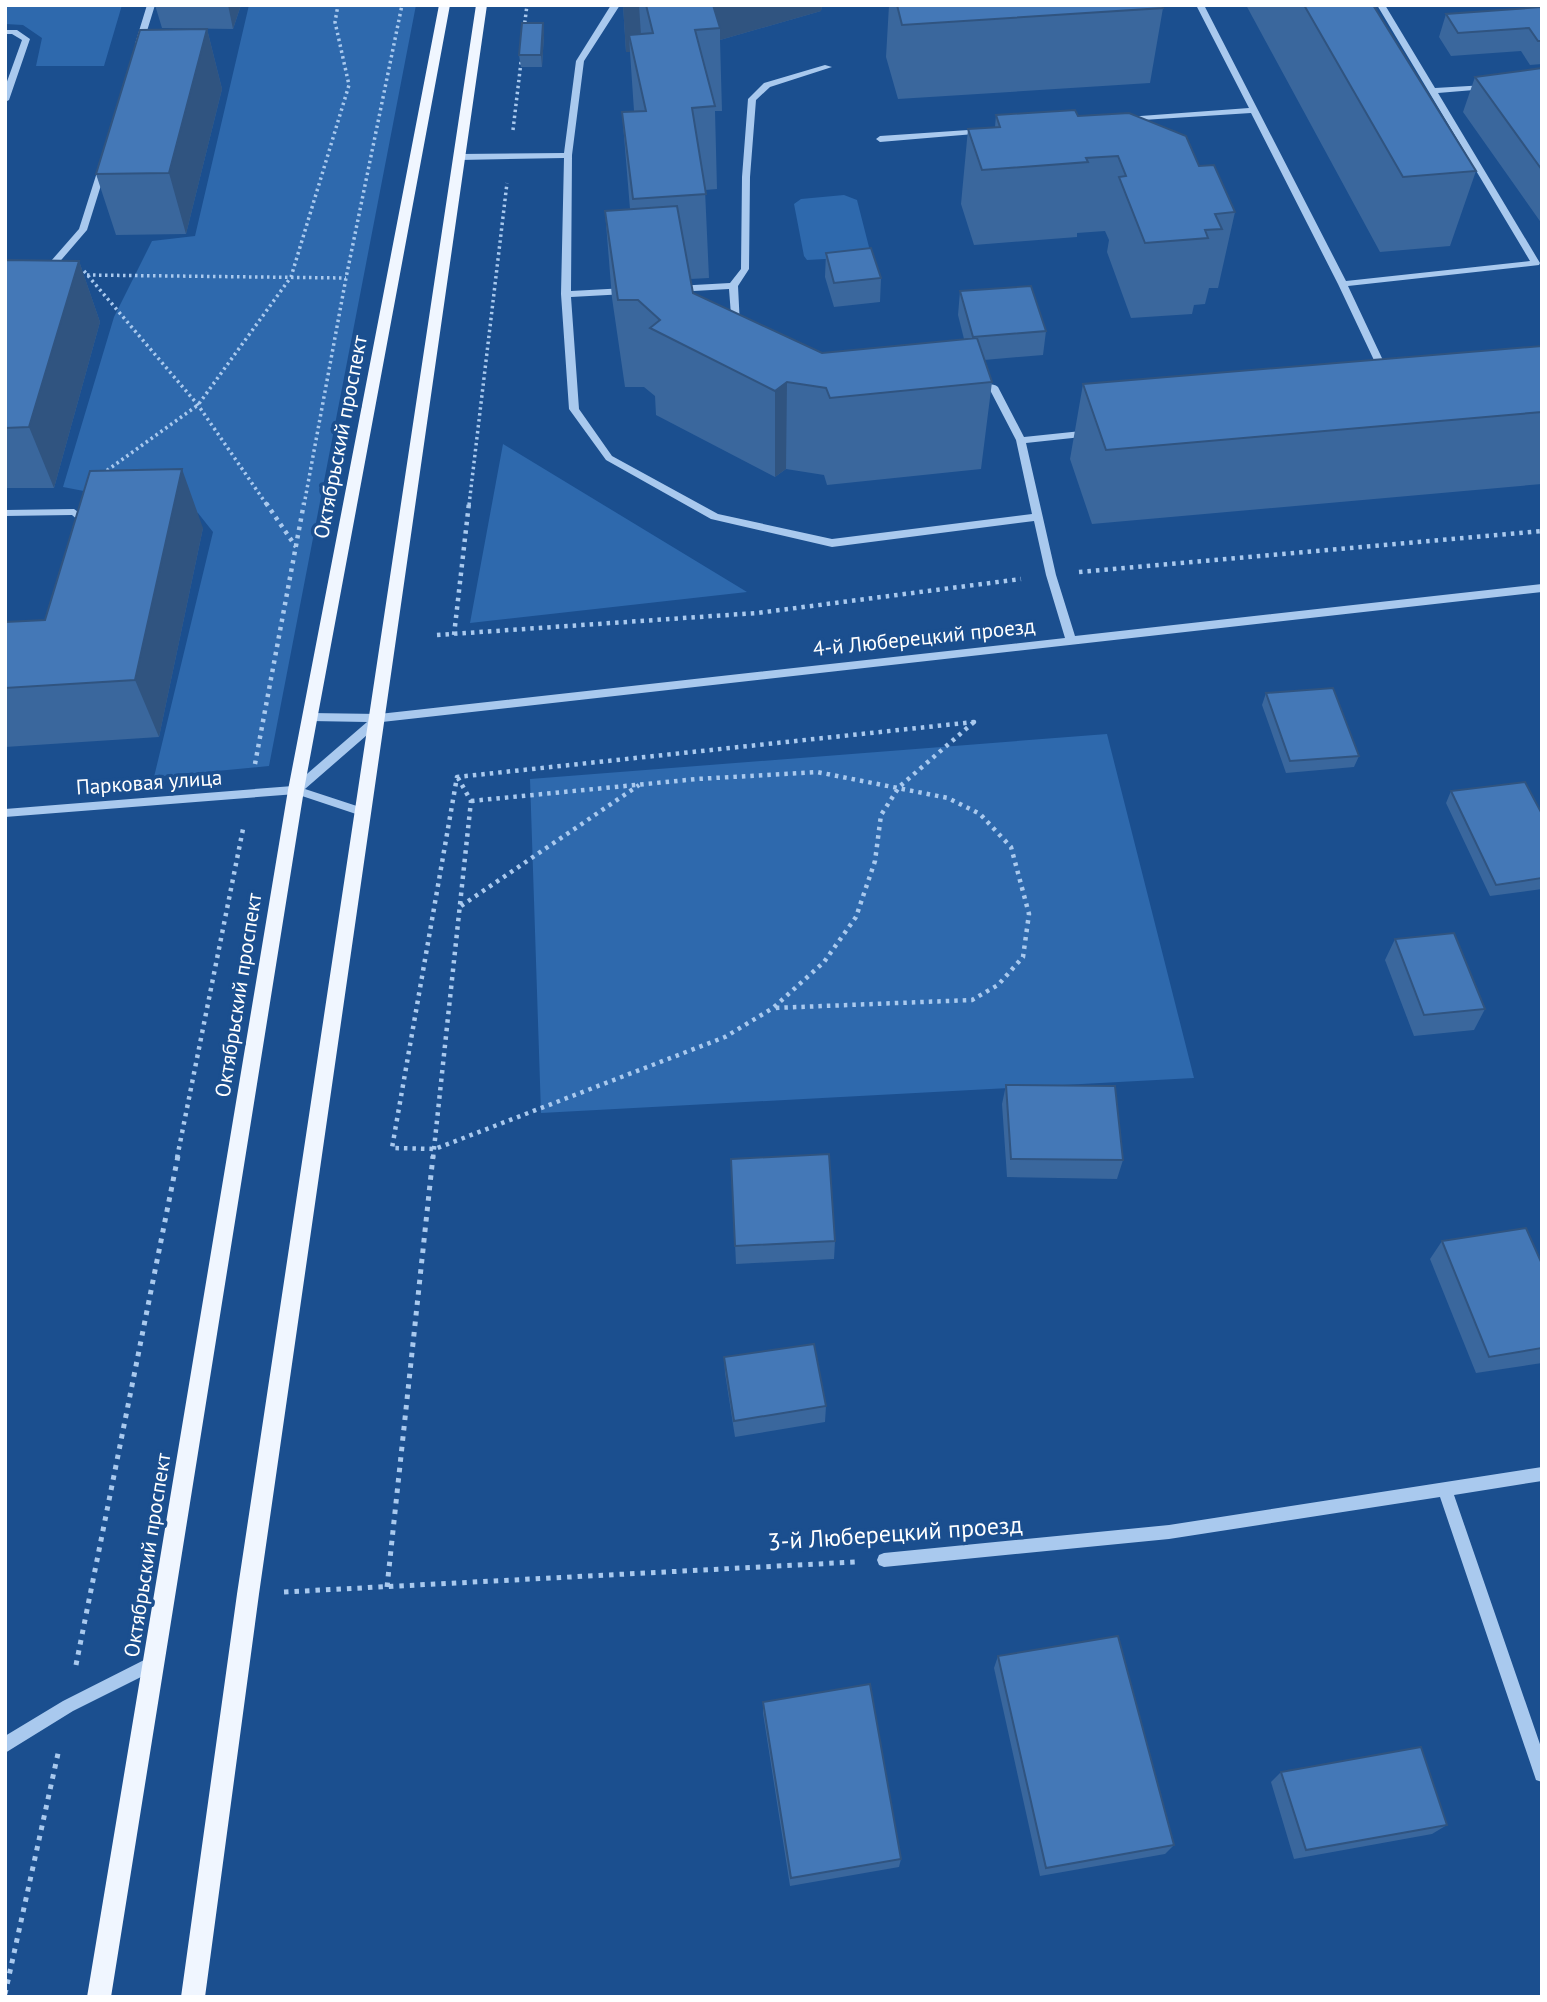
<svg xmlns="http://www.w3.org/2000/svg" width="1547" height="2002" viewBox="0 0 1547 2002" font-family="'PT Sans',sans-serif">
	<rect width="100%" height="100%" fill="#1b4f8f"/>
	<path fill="#2e69ad" d="M 5,5 L 122,5 L 104,66 L 36,66 L 42,38 L 23,25 L 5,24 Z
		M 249,5 L 416,5 L 269,766 L 154,777 L 213,532 L 198,513 L 63,487 L 114,317 L 152,241 L 195,236 Z
		M 844,195 L 857,200 L 870,251 L 861,257 L 807,260 L 804,256 L 794,204 L 801,199 Z
		M 503,444 L 747,592 L 470,623 Z
		M 1107,734 L 1194,1078 L 541,1113 L 530,779 Z"/>
	<g fill="none" stroke-linecap="round" stroke-linejoin="round">
		<path stroke="#a9c9ee" stroke-width="3.5" stroke-dasharray="2.5 3.5" stroke-linecap="butt" d="M 524,29 L 527,5
			M 513,130 L 521,62
			M 84,271 L 198,405 L 267,505
			M 87,275 L 346,278
			M 102,474 L 198,405 L 291,277 L 349,85 L 335,22 L 338,5
			M 304,505 L 346,278 L 402,5
			M 469,505 L 507,183"/>
		<path stroke="#a9c9ee" stroke-width="4.5" stroke-dasharray="3.5 5" stroke-linecap="butt" d="M 266,503 L 296,547
			M 1079,572 L 1542,531
			M 437,635 L 757,613 L 1021,579
			M 454,635 L 469,503
			M 974,722 L 899,787 L 881,815 L 875,861 L 856,917 L 824,962 L 773,1008 L 725,1037 L 435,1149 L 392,1148 L 457,777 Z
			M 255,764 L 304,503
			M 471,801 L 697,779 L 817,772 L 948,798 L 980,814 L 1011,847 L 1029,914 L 1023,957 L 998,985 L 972,1000 L 774,1008
			M 461,906 L 639,785
			M 177,1158 L 243,829
			M 433,1158 L 471,801 L 458,778"/>
		<path stroke="#a9c9ee" stroke-width="5" stroke-dasharray="4.5 6" stroke-linecap="butt" d="M 387,1587 L 433,1156
			M 284,1592 L 855,1562
			M 76,1665 L 178,1156
			M 5,1994 L 59,1749"/>
		<path fill="#a9c9ee" fill-rule="evenodd" d="M 147,5 L 155,5 L 143,44 L 139,46 L 135,44 Z
			M 611,5 L 620,5 L 584,61 L 572,155 L 571,291 L 626,288 L 631,291 L 626,294 L 571,297 L 579,409 L 612,456 L 718,514 L 832,539 L 1032,514 L 1016,440 L 990,390 L 977,392 L 972,389 C 978,384 992,382 998,387 L 1024,437 L 1091,430 L 1096,433 L 1091,436 L 1026,443 L 1056,575 L 1075,636 L 1542,584 L 1542,592 L 382,722 L 305,789 L 369,810 L 371,813 L 369,816 L 365,817 L 296,794 L 5,817 L 5,809 L 293,786 L 367,722 L 311,721 L 306,717 L 311,713 L 379,714 L 1065,638 L 1046,575 L 1034,521 L 832,547 L 711,519 L 606,460 L 569,409 L 561,294 L 564,158 L 460,160 L 456,157 L 460,154 L 564,153 L 576,61 Z
			M 1196,5 L 1204,5 L 1346,281 L 1530,261 L 1377,5 L 1385,5 L 1435,88 L 1486,85 L 1490,87 L 1486,89 L 1438,93 L 1540,263 L 1539,265 L 1348,286 L 1389,373 L 1384,376 L 1381,375 L 1338,284 L 1251,113 L 1127,121 L 1123,119 L 1127,117 L 1249,108 Z
			M 5,30 L 17,30 L 30,39 L 9,100 L 5,102 L 5,87 L 22,40 L 12,34 L 5,34 Z
			M 825,65 L 832,67 L 770,87 L 756,100 L 750,177 L 749,269 L 738,286 L 740,326 L 735,329 L 732,328 L 729,289 L 676,292 L 671,289 L 676,286 L 730,283 L 741,269 L 742,177 L 748,99 L 764,83 Z
			M 983,129 L 986,129 L 986,133 L 880,142 L 876,139 L 880,136 Z
			M 103,163 L 107,166 L 87,230 L 50,273 L 44,273 L 44,269 L 79,229 L 99,166 Z
			M 74,509 L 89,520 L 86,530 L 78,530 L 77,528 L 79,521 L 72,515 L 5,516 L 5,510 Z
			M 1542,1467 L 1542,1481 L 1454,1495 L 1542,1750 L 1542,1782 L 1536,1780 L 1534,1774 L 1440,1497 L 1169,1539 L 884,1567 L 879,1565 L 877,1560 L 879,1555 L 884,1553 L 1169,1525 Z
			M 154,1655 L 159,1658 L 162,1663 L 159,1668 L 73,1711 L 5,1753 L 5,1736 L 63,1701 Z"/>
		<path fill="#f0f6ff" fill-rule="evenodd" d="M 439,5 L 450,5 L 304,790 L 111,1997 L 87,1997 L 288,790 Z
			M 476,5 L 487,5 L 259,1594 L 205,1997 L 181,1997 L 237,1594 Z"/>
	</g>
	<path fill="#3a679d" d="M 155,5 L 241,5 L 233,29 L 162,28 Z
		M 623,5 L 822,5 L 821,11 L 720,40 L 722,111 L 715,111 L 717,189 L 705,190 L 709,278 L 690,279 L 693,293 L 822,353 L 964,339 L 958,315 L 960,291 L 1046,331 L 1043,355 L 984,360 L 992,382 L 981,469 L 827,485 L 824,475 L 786,469 L 775,477 L 656,415 L 655,396 L 644,387 L 625,387 L 612,298 L 605,211 L 630,209 L 622,112 L 634,111 L 630,52 L 626,52 Z
		M 889,5 L 1162,5 L 1163,8 L 1150,83 L 898,99 L 886,57 Z
		M 1246,5 L 1373,5 L 1476,171 L 1450,246 L 1380,252 Z
		M 1542,7 L 1542,64 L 1530,65 L 1521,51 L 1451,56 L 1439,37 L 1446,14 Z
		M 543,23 L 544,35 L 542,67 L 521,67 L 519,55 Z
		M 207,29 L 222,89 L 186,234 L 116,235 L 96,174 Z
		M 1542,68 L 1542,224 L 1463,112 L 1475,77 Z
		M 996,115 L 1078,116 L 1199,166 L 1235,212 L 1218,288 L 1209,288 L 1205,304 L 1194,305 L 1192,314 L 1131,318 L 1107,252 L 1109,240 L 1105,231 L 1077,233 L 1077,237 L 974,245 L 961,204 L 968,129 L 995,127 Z
		M 826,253 L 881,278 L 880,302 L 834,307 L 825,277 Z
		M 5,260 L 79,261 L 100,322 L 54,488 L 5,488 Z
		M 1542,346 L 1542,484 L 1092,524 L 1070,459 L 1083,384 Z
		M 203,528 L 159,737 L 5,747 L 5,622 L 45,620 Z
		M 1266,693 L 1359,756 L 1354,767 L 1286,773 L 1262,705 Z
		M 1451,791 L 1542,814 L 1542,889 L 1490,896 L 1446,803 Z
		M 1395,939 L 1485,1009 L 1474,1030 L 1414,1036 L 1385,960 Z
		M 1006,1085 L 1123,1160 L 1117,1179 L 1007,1177 L 1002,1104 Z
		M 731,1159 L 835,1241 L 834,1259 L 736,1264 Z
		M 1442,1241 L 1542,1264 L 1542,1363 L 1476,1373 L 1430,1259 Z
		M 724,1357 L 826,1406 L 825,1422 L 735,1437 L 725,1373 Z
		M 998,1656 L 1174,1845 L 1165,1854 L 1040,1876 L 994,1668 Z
		M 763,1702 L 901,1859 L 899,1867 L 790,1886 L 763,1713 Z
		M 1281,1772 L 1447,1825 L 1432,1834 L 1294,1859 L 1271,1782 Z"/>
	<path fill="#305480" d="M 228,5 L 241,5 L 233,29 Z
		M 623,5 L 639,5 L 642,50 L 629,35 L 630,52 L 626,52 Z
		M 709,5 L 822,5 L 821,11 L 720,40 L 720,28 Z
		M 543,23 L 544,35 L 542,67 L 541,55 Z
		M 207,29 L 222,89 L 186,234 L 169,173 Z
		M 79,261 L 100,322 L 54,488 L 29,427 Z
		M 787,382 L 786,469 L 775,477 L 775,391 Z
		M 182,469 L 203,528 L 159,737 L 135,680 Z"/>
	<path fill="#4478b7" stroke="#305480" stroke-width="2" d="M 646,5 L 713,5 L 720,28 L 695,30 L 715,106 L 692,108 L 706,194 L 633,199 L 622,112 L 646,111 L 629,35 L 653,33 Z
		M 897,5 L 1162,5 L 1163,8 L 902,25 Z
		M 1304,5 L 1373,5 L 1476,171 L 1403,177 Z
		M 1542,7 L 1542,41 L 1538,41 L 1529,28 L 1458,33 L 1446,14 Z
		M 522,23 L 543,23 L 541,55 L 519,55 Z
		M 207,29 L 169,173 L 96,174 L 140,30 Z
		M 1542,68 L 1542,170 L 1475,77 Z
		M 1075,110 L 1078,116 L 1129,113 L 1186,136 L 1199,166 L 1214,165 L 1235,212 L 1215,214 L 1222,229 L 1205,230 L 1208,238 L 1145,243 L 1119,177 L 1126,176 L 1118,156 L 1086,158 L 1088,162 L 982,170 L 968,129 L 1000,127 L 996,115 Z
		M 677,206 L 693,293 L 822,353 L 977,338 L 992,382 L 830,398 L 826,388 L 787,382 L 775,391 L 650,328 L 660,320 L 638,300 L 618,300 L 605,211 Z
		M 871,248 L 881,278 L 834,283 L 826,253 Z
		M 5,260 L 79,261 L 29,427 L 5,428 Z
		M 1031,286 L 1046,331 L 973,337 L 960,291 Z
		M 1542,346 L 1542,412 L 1106,450 L 1083,384 Z
		M 182,469 L 135,680 L 5,688 L 5,622 L 45,620 L 90,471 Z
		M 1333,688 L 1359,756 L 1290,761 L 1266,693 Z
		M 1525,782 L 1542,814 L 1542,878 L 1496,885 L 1451,791 Z
		M 1454,933 L 1485,1009 L 1424,1015 L 1395,939 Z
		M 1006,1085 L 1115,1086 L 1123,1160 L 1011,1159 Z
		M 829,1154 L 835,1241 L 735,1246 L 731,1159 Z
		M 1526,1228 L 1542,1264 L 1542,1348 L 1489,1357 L 1442,1241 Z
		M 814,1344 L 826,1406 L 734,1421 L 724,1357 Z
		M 1118,1636 L 1174,1845 L 1046,1868 L 998,1656 Z
		M 870,1684 L 901,1859 L 791,1878 L 763,1702 Z
		M 1421,1747 L 1447,1825 L 1306,1850 L 1281,1772 Z"/>
	<g text-anchor="middle" dominant-baseline="central" stroke-width="7" stroke-linejoin="round" paint-order="stroke">
		<g font-size="21" fill="#fff" stroke="#1b4f8f">
			<text transform="translate(340 437) rotate(-79)">Октябрьский проспект</text>
			<text transform="translate(924 637) rotate(-6)">4-й Люберецкий проезд</text>
			<text transform="translate(149 782) rotate(-4)">Парковая улица</text>
			<text transform="translate(238 995) rotate(-81)">Октябрьский проспект</text>
			<text transform="translate(147 1555) rotate(-81)">Октябрьский проспект</text>
		</g>
		<g font-size="24" fill="#fff" stroke="#1b4f8f">
			<text transform="translate(895 1533) rotate(-4)">3-й Люберецкий проезд</text>
		</g>
	</g>
	<rect width="1547" height="2002" fill="none" stroke="#ffffff" stroke-width="14"/>
</svg>
